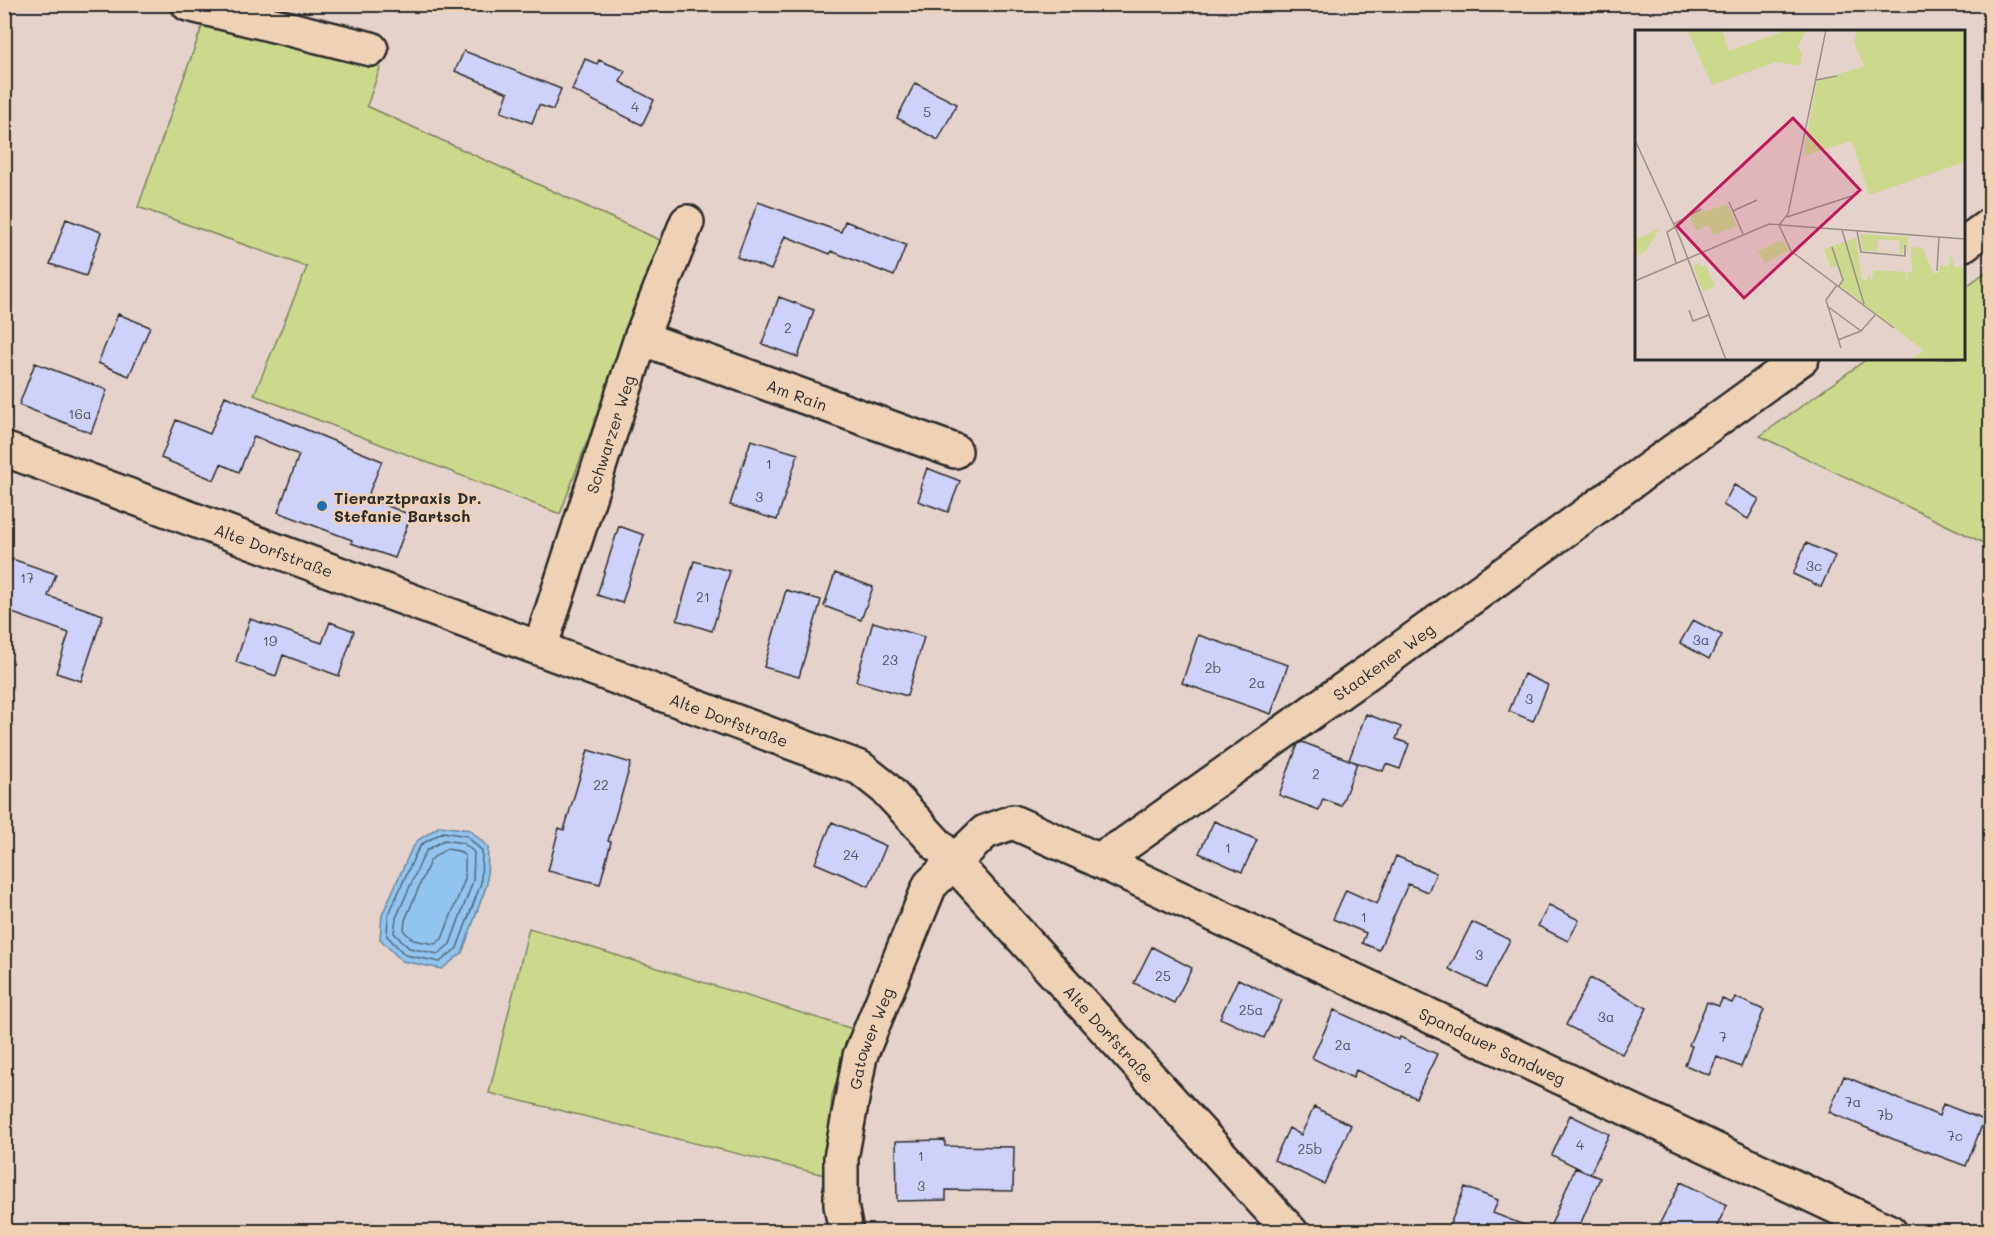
<svg xmlns="http://www.w3.org/2000/svg" width="1995" height="1236" viewBox="0 0 1995 1236" font-family="Mali,sans-serif">
	<rect width="100%" height="100%" fill="#e5d2ca"/>
	<filter id="ink" filterUnits="userSpaceOnUse"><feTurbulence type="fractalNoise" baseFrequency=".0167" numOctaves="2"/><feDisplacementMap in="SourceGraphic" scale="12" xChannelSelector="R" yChannelSelector="G"/><feConvolveMatrix kernelMatrix="1 2 1 2 8 2 1 2 1" color-interpolation-filters="sRGB"/></filter>
	<g filter="url(#ink)">
		<path fill="#ccd98d" stroke="#7c825c" stroke-width="1.5" d="M 204,21 L 382,62 L 367,106 L 662,241 L 560,514 L 254,395 L 307,267 L 138,207 Z
			M 1990,269 L 1990,546 L 1760,436 L 1867,359 L 1964,358 L 1964,288 Z
			M 529,928 L 853,1029 L 832,1096 L 825,1175 L 489,1093 Z"/>
		<path fill="#91c4ee" stroke="#6887a0" stroke-width="1.5" d="M 440,826 L 470,830 L 488,847 L 487,884 L 462,953 L 442,969 L 402,961 L 380,939 L 382,915 L 411,850 L 418,840 Z"/>
		<g fill="none" stroke-linecap="round" stroke-linejoin="round">
			<path stroke="#546879" stroke-width="1.5" d="M 443,832 L 467,836 L 482,851 L 481,883 L 457,948 L 440,962 L 405,955 L 387,936 L 388,916 L 416,853 L 422,844 Z
				M 444,840 L 463,843 L 474,852 L 473,881 L 450,944 L 438,954 L 409,948 L 394,933 L 396,918 L 423,857 L 427,850 Z
				M 446,849 L 459,851 L 465,856 L 465,879 L 442,939 L 435,944 L 413,940 L 404,931 L 405,920 L 430,861 L 434,857 Z"/>
		</g>
		<path fill="#ced1f9" stroke="#2b2b2b" stroke-width="1.5" d="M 464,51 L 561,89 L 553,110 L 539,105 L 532,123 L 501,112 L 508,93 L 455,71 Z
			M 585,59 L 597,64 L 599,60 L 625,71 L 620,82 L 654,100 L 642,125 L 572,90 Z
			M 915,83 L 957,104 L 938,140 L 897,118 Z
			M 758,202 L 841,232 L 845,221 L 906,245 L 894,276 L 831,251 L 830,254 L 785,236 L 771,270 L 737,257 Z
			M 66,219 L 101,232 L 86,276 L 50,264 Z
			M 779,297 L 814,310 L 798,357 L 762,344 Z
			M 118,314 L 150,327 L 129,376 L 98,363 Z
			M 35,363 L 107,390 L 91,433 L 19,405 Z
			M 225,396 L 382,461 L 367,498 L 411,515 L 395,558 L 351,543 L 352,540 L 278,512 L 299,455 L 254,436 L 239,472 L 221,464 L 214,480 L 161,458 L 176,420 L 210,434 Z
			M 751,440 L 798,454 L 777,520 L 730,505 Z
			M 927,468 L 960,481 L 948,512 L 918,501 L 922,489 L 920,488 Z
			M 1734,485 L 1759,499 L 1748,519 L 1723,505 Z
			M 619,526 L 644,535 L 622,603 L 597,595 Z
			M 1806,543 L 1835,556 L 1821,587 L 1793,574 Z
			M 12,559 L 56,574 L 48,596 L 103,615 L 81,681 L 56,673 L 69,633 L 4,610 L 4,581 Z
			M 694,561 L 730,571 L 712,631 L 677,620 Z
			M 835,573 L 873,587 L 861,620 L 824,606 Z
			M 786,590 L 821,600 L 799,677 L 764,667 Z
			M 250,619 L 322,643 L 330,622 L 354,631 L 339,676 L 283,655 L 276,676 L 236,662 Z
			M 1693,620 L 1722,635 L 1709,659 L 1680,643 Z
			M 873,622 L 924,637 L 907,696 L 856,681 Z
			M 1198,635 L 1288,665 L 1271,714 L 1182,683 Z
			M 1524,674 L 1548,685 L 1533,721 L 1509,711 Z
			M 1366,714 L 1401,727 L 1396,739 L 1409,744 L 1400,769 L 1386,764 L 1383,771 L 1349,760 Z
			M 1302,742 L 1357,763 L 1341,806 L 1323,799 L 1319,810 L 1279,795 L 1298,744 Z
			M 588,750 L 631,763 L 608,841 L 611,842 L 600,884 L 548,871 L 559,828 L 564,830 Z
			M 1214,821 L 1257,840 L 1242,872 L 1199,853 Z
			M 832,822 L 886,846 L 869,886 L 815,863 Z
			M 1396,856 L 1436,873 L 1428,892 L 1408,884 L 1379,950 L 1362,943 L 1366,933 L 1333,919 L 1346,890 L 1377,904 Z
			M 1549,905 L 1579,920 L 1568,941 L 1538,926 Z
			M 1472,922 L 1510,940 L 1486,987 L 1449,969 Z
			M 1152,947 L 1192,968 L 1174,1003 L 1134,983 Z
			M 1590,978 L 1647,1008 L 1622,1054 L 1566,1025 Z
			M 1238,979 L 1282,1000 L 1264,1038 L 1220,1018 Z
			M 1735,997 L 1764,1010 L 1741,1067 L 1717,1057 L 1709,1075 L 1685,1065 L 1692,1046 L 1689,1045 L 1707,1002 L 1719,1006 L 1722,999 L 1732,1003 Z
			M 1334,1010 L 1399,1040 L 1400,1037 L 1437,1054 L 1416,1098 L 1356,1070 L 1353,1078 L 1312,1058 Z
			M 1844,1076 L 1939,1116 L 1943,1104 L 1984,1120 L 1966,1166 L 1893,1139 L 1829,1112 Z
			M 1314,1107 L 1351,1125 L 1324,1184 L 1274,1160 L 1289,1128 L 1301,1135 Z
			M 1570,1115 L 1609,1134 L 1590,1174 L 1552,1155 Z
			M 945,1140 L 945,1146 L 1014,1147 L 1013,1191 L 946,1190 L 946,1200 L 897,1201 L 896,1141 Z
			M 1575,1168 L 1600,1178 L 1577,1232 L 1548,1232 Z
			M 1681,1182 L 1727,1205 L 1714,1232 L 1677,1232 L 1660,1223 Z
			M 1465,1187 L 1498,1200 L 1493,1213 L 1537,1230 L 1536,1232 L 1447,1232 Z"/>
		<g fill="none" stroke-linecap="round" stroke-linejoin="round">
			<defs>
				<g id="minor">
					<path d="M 188,4 L 371,49"/>
					<path d="M 1964,244 L 1990,225"/>
					<path id="s1" d="M 641,338 L 955,451"/>
					<path id="s2" d="M 4,449 L 860,768 L 884,787 L 903,807 L 1291,1232"/>
					<path id="s3" d="M 540,648 L 641,338 L 687,222"/>
					<path id="s4" d="M 1098,860 L 1890,1232"/>
					<path id="s5" d="M 846,1232 L 841,1205 L 841,1158 L 860,1056 L 930,885 L 985,832 L 1013,822 L 1098,860 L 1124,845 L 1384,661 L 1802,358"/>
				</g>
			</defs>
			<use href="#minor" stroke="#2b2b2b" stroke-width="38"/>
			<use href="#minor" stroke="#efd2b6" stroke-width="33"/>
		</g>
	</g>
	<circle fill="#1f6fb2" stroke="#efd2b6" stroke-width="2" cx="322" cy="506" r="6"/>
	<g text-anchor="middle" dominant-baseline="central" stroke-width="5" stroke-linejoin="round" paint-order="stroke">
		<g font-size="14" fill="#54545e">
			<text x="635" y="106">4</text>
			<text x="927" y="111">5</text>
			<text x="788" y="327">2</text>
			<text x="80" y="413">16a</text>
			<text x="769" y="463">1</text>
			<text x="759" y="496">3</text>
			<text x="1814" y="565">3c</text>
			<text x="27" y="577">17</text>
			<text x="703" y="596">21</text>
			<text x="1701" y="639">3a</text>
			<text x="270" y="640">19</text>
			<text x="890" y="659">23</text>
			<text x="1213" y="667">2b</text>
			<text x="1257" y="682">2a</text>
			<text x="1529" y="698">3</text>
			<text x="1316" y="773">2</text>
			<text x="601" y="784">22</text>
			<text x="1228" y="847">1</text>
			<text x="851" y="854">24</text>
			<text x="1364" y="916">1</text>
			<text x="1479" y="954">3</text>
			<text x="1163" y="975">25</text>
			<text x="1251" y="1009">25a</text>
			<text x="1606" y="1016">3a</text>
			<text x="1723" y="1036">7</text>
			<text x="1343" y="1044">2a</text>
			<text x="1408" y="1067">2</text>
			<text x="1853" y="1101">7a</text>
			<text x="1885" y="1114">7b</text>
			<text x="1955" y="1135">7c</text>
			<text x="1580" y="1144">4</text>
			<text x="1310" y="1148">25b</text>
			<text x="921" y="1155">1</text>
			<text x="921" y="1185">3</text>
		</g>
		<g font-size="16" fill="#2b2b2b" stroke="#efd2b6">
			<text stroke="none"><textPath href="#s1" startOffset="166">Am Rain</textPath></text>
			<text stroke="none"><textPath href="#s3" startOffset="225">Schwarzer Weg</textPath></text>
			<text stroke="none"><textPath href="#s2" startOffset="288">Alte Dorfstraße</textPath></text>
			<text stroke="none"><textPath href="#s5" startOffset="910">Staakener Weg</textPath></text>
			<text stroke="none"><textPath href="#s2" startOffset="774">Alte Dorfstraße</textPath></text>
			<text stroke="none"><textPath href="#s2" startOffset="1278">Alte Dorfstraße</textPath></text>
			<text stroke="none"><textPath href="#s5" startOffset="198">Gatower Weg</textPath></text>
			<text stroke="none"><textPath href="#s4" startOffset="436">Spandauer Sandweg</textPath></text>
		</g>
		<g font-size="16" font-weight="bold" fill="#2b2b2b" stroke="#efd2b6" text-anchor="start">
			<text x="334" y="497">Tierarztpraxis Dr.<tspan x="334" dy="18">Stefanie Bartsch</tspan></text>
		</g>
	</g>
	<g transform="translate(1635 30)">
		<rect width="330" height="330" fill="#e5d2ca"/>
		<path d="M 52,0 L 87,0 L 94,21 L 152,0 L 171,0 L 163,17 L 167,23 L 165,36 L 141,32 L 77,55 ZM 222,0 L 330,0 L 330,132 L 234,165 L 217,111 L 168,126 L 182,51 L 229,36 L 219,12 ZM 93,174 L 102,196 L 78,205 L 74,195 L 61,201 L 55,186 L 68,179 L 69,182 ZM 25,198 L 11,221 L 0,227 L 0,210 ZM 225,204 L 273,207 L 273,224 L 270,214 L 267,224 L 227,220 ZM 243,209 L 265,211 L 264,223 L 242,221 ZM 221,208 L 227,249 L 232,250 L 233,244 L 237,250 L 239,240 L 271,242 L 272,254 L 273,242 L 277,242 L 276,217 L 288,218 L 298,243 L 304,243 L 305,235 L 314,236 L 316,224 L 319,237 L 330,238 L 330,330 L 276,330 L 289,321 L 204,255 L 207,250 L 202,236 L 196,238 L 189,219 ZM 147,210 L 154,220 L 130,233 L 123,221 ZM 65,233 L 66,237 L 71,235 L 80,256 L 68,262 L 58,236 Z" fill="#ccd98d" fill-rule="evenodd"/>
		<path fill="none" stroke="#9b8f8a" stroke-width="1.5" d="M 181,50 L 202,46M 0,110 L 45,208 L 91,330M 94,172 L 108,204M 98,181 L 122,170M 152,187 L 223,164M 39,194 L 66,179M 144,195 L 153,184 L 191,0M 144,195 L 156,221 L 259,298M 40,197 L 32,202 L 41,233M 207,200 L 229,274M 222,201 L 226,222 L 270,226 L 270,215M 197,217 L 208,250 L 204,256M 302,241 L 304,207M 0,251 L 134,194 L 330,209M 202,255 L 191,270 L 206,318M 192,276 L 226,301M 54,280 L 58,291 L 74,285M 203,310 L 226,301 L 241,284"/>
		<path fill="#c2185b" fill-opacity="0.15" stroke="#c2185b" stroke-width="3" d="M 158,88 L 225,160 L 109,268 L 42,196 Z"/>
		<rect width="330" height="330" fill="none" stroke="#2b2b2b" stroke-width="3"/>
	</g>
	<rect width="1995" height="1236" fill="none" stroke="#efd2b6" stroke-width="24"/>
	<rect x="12" y="12" width="1971" height="1212" fill="none" stroke="#2b2b2b" stroke-width="2" filter="url(#ink)"/>
</svg>
